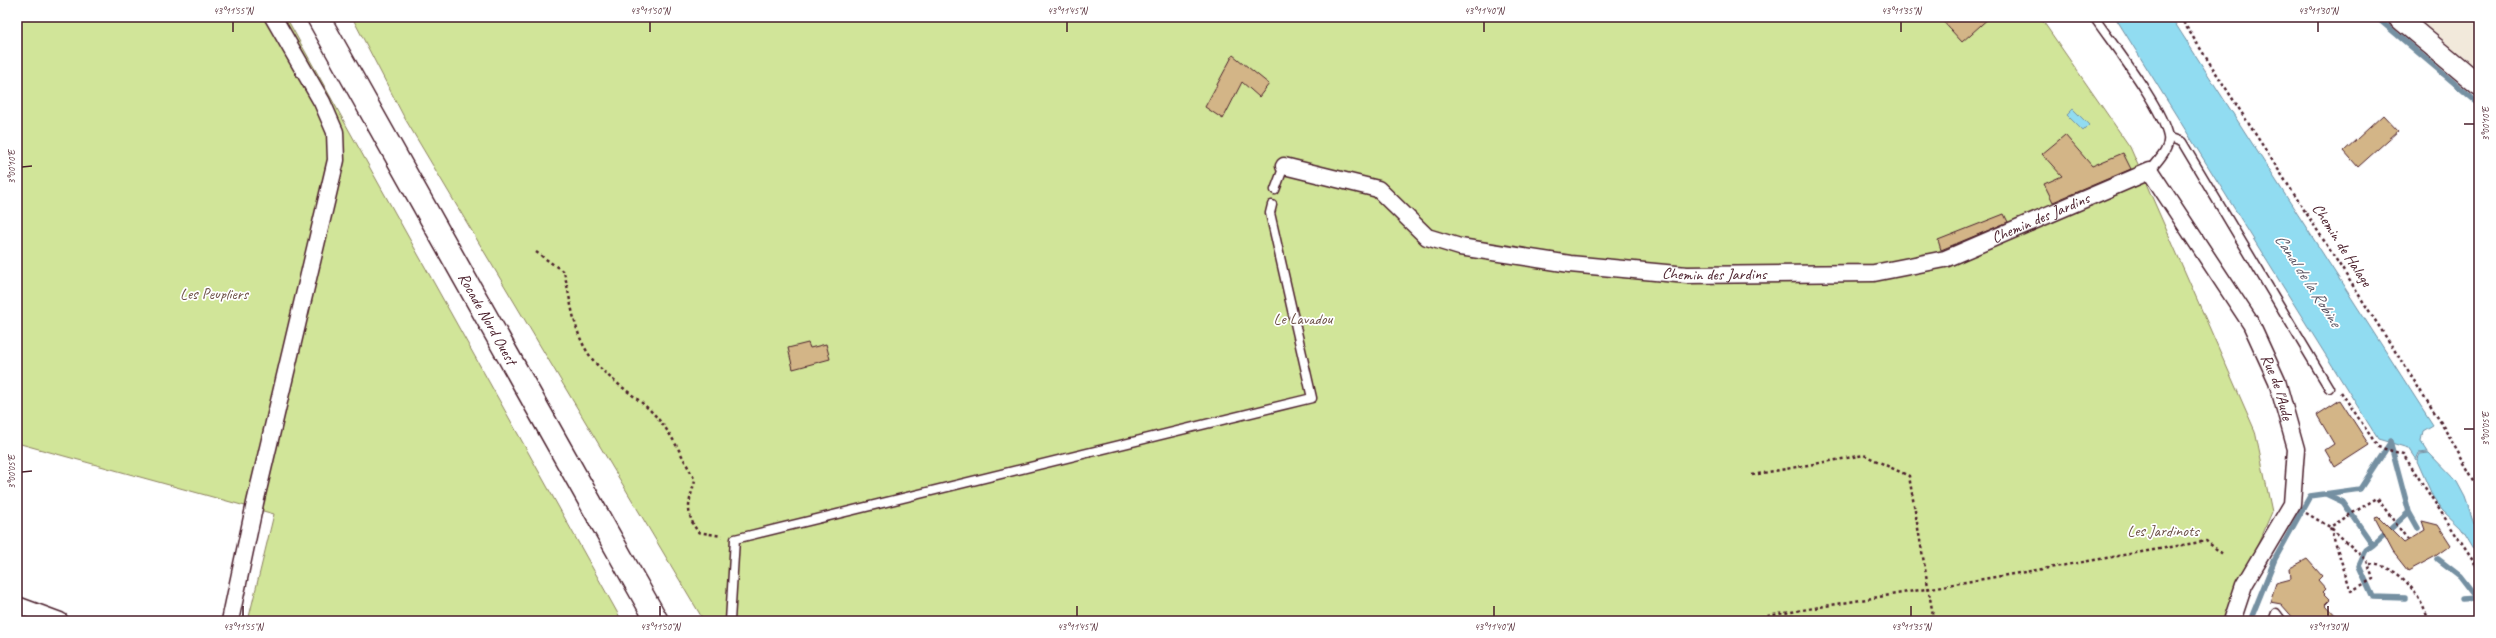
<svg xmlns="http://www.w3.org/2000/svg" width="2496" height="638" viewBox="0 0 2496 638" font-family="Caveat,sans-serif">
	<rect width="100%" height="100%" fill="#fff"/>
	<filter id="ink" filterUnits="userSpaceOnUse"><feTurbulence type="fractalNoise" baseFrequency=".025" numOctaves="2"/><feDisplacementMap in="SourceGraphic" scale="8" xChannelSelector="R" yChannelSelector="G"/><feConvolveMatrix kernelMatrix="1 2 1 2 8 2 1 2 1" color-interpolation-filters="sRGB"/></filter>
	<g filter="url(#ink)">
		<path fill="#f2e9db" d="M 2416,17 L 2479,17 L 2479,70 Z"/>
		<path fill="#d1e599" stroke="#8e8262" d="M 17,17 L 286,17 L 622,621 L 248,621 L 274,514 L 17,443 Z
			M 352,17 L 2040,17 L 2130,147 L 2255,431 L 2272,512 L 2224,621 L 704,621 L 404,117 Z"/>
		<path fill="#91dcf1" stroke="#7590a2" d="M 2115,17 L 2171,17 L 2433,425 L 2423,431 L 2421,441 L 2428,452 L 2419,453 L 2416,460 L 2408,448 L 2378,439 Z
			M 2073,109 L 2089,125 L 2083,131 L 2067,115 Z
			M 2429,453 L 2457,482 L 2465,497 L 2474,523 L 2479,531 L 2479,558 L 2461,528 L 2442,510 L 2433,497 L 2417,461 L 2420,454 Z"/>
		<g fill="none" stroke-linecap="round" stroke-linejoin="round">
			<path stroke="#7590a2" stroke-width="5.5" d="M 2376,17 L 2479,104
				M 2390,441 L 2409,512 L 2418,528
				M 2326,494 L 2343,502 L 2373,545 L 2409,512
				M 2373,545 L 2366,550 L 2359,566 L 2373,597 L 2405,598
				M 2438,559 L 2460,576 L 2477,598 L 2479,615
				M 2462,599 L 2477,598
				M 2250,621 L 2275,559 L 2310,496 L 2360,489 L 2390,443"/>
		</g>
		<path fill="#d3b587" stroke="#4a1f2b" d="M 1939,17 L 1990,17 L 1962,42 Z
			M 1233,55 L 1269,84 L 1259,97 L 1242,82 L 1223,119 L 1205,107 Z
			M 2383,115 L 2398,131 L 2358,167 L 2344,151 Z
			M 2065,135 L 2092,166 L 2123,153 L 2131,169 L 2053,202 L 2044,184 L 2062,176 L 2042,154 Z
			M 2004,214 L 2008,222 L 2006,223 L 1941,250 L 1938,240 Z
			M 808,343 L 810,348 L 826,344 L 830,359 L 793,369 L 788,348 Z
			M 2340,400 L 2369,445 L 2335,467 L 2325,450 L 2334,444 L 2317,415 Z
			M 2378,517 L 2404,543 L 2425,530 L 2422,521 L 2438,525 L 2451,545 L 2434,557 L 2408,571 L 2393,552 L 2375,518 Z
			M 2307,559 L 2322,576 L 2318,580 L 2326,589 L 2323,592 L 2330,599 L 2325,604 L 2341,621 L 2296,621 L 2281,604 L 2270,602 L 2276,583 L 2291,579 L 2290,568 Z"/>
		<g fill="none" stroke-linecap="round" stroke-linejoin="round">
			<defs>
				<path id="service" d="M 2094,17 C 2113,45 2162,106 2168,137 C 2170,150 2157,161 2150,171
					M 2168,137 L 2182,142 L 2329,388
					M 1275,190 L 1284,166
					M 730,621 L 735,539 L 1312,398 L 1270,213 L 1272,205
					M 2273,621 L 2276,613 L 2282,621"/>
				<g id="minor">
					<path id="s1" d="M 1284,166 L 1378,189 L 1427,237 L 1460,247 L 1570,264 L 1687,275 L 1874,273 L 1945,259 L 2150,171 L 2251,324 L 2277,381 L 2296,449 L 2292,504 L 2244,585 L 2232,621"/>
					<path d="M 17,605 L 60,621"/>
					<path d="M 230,621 L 255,503 L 336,160 L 335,132 L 322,102 L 273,17"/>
				</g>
				<path id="tertiary" d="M 2398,17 L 2479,85"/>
				<g id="primary">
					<path id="s2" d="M 318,17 L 657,621"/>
				</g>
			</defs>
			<use href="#service" stroke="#4a1f2b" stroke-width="11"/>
			<use href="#minor" stroke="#4a1f2b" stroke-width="19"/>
			<use href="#tertiary" stroke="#4a1f2b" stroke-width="23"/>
			<use href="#primary" stroke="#4a1f2b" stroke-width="25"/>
			<path stroke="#4a1f2b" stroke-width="2.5" stroke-dasharray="3 3" stroke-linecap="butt" d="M 2180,17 L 2440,421 L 2479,489
				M 536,252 L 564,272 C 570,296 573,327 585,348 C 603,380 637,393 659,420 C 674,437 684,461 695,480 C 689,503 684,511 698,532 L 722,536
				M 2341,392 L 2378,447 L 2403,454 L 2479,570
				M 1752,475 L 1864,455 L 1909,476 L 1934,621
				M 2306,513 L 2330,527 L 2367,561 L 2373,579 L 2351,591 L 2330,527 L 2377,498 L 2408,540
				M 2370,564 C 2401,566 2419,594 2429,621
				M 1738,621 L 2206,541 L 2224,555"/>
			<use href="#service" stroke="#fff" stroke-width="8"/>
			<use href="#minor" stroke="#fff" stroke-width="16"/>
			<use href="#tertiary" stroke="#fff" stroke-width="20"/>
			<use href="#primary" stroke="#fff" stroke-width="22"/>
		</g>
	</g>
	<path fill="none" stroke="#4a1f2b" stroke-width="1.5" d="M 233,22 L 233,32M 650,22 L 650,32M 1067,22 L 1067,32M 1484,22 L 1484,32M 1901,22 L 1901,32M 2318,22 L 2318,32M 2464,124 L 2474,124M 22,167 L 32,166M 2464,429 L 2474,429M 22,472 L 32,471M 243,606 L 243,616M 660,606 L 660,616M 1077,606 L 1077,616M 1494,606 L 1494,616M 1911,606 L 1911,616M 2328,606 L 2328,616"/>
	<g text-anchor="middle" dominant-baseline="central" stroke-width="3.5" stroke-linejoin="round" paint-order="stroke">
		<g font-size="16" fill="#4a1f2b" stroke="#fff">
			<text stroke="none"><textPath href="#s1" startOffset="792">Chemin des Jardins</textPath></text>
			<text transform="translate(2342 245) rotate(57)">Chemin de Halage</text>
			<text stroke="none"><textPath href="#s1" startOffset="456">Chemin des Jardins</textPath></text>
			<text stroke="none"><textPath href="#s2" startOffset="346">Rocade Nord Ouest</textPath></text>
			<text stroke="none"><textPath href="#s1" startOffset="1163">Rue de l'Aude</textPath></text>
		</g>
		<g font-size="16" fill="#6c5046" stroke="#fff">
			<text x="214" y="294">Les Peupliers</text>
			<text x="1303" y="319">Le Lavadou</text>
			<text x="2163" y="531">Les Jardinots</text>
		</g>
		<g font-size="17" font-style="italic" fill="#5f5866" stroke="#fff">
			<text transform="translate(2308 280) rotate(57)">Canal de la Robine</text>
		</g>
	</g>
	<rect width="2496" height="638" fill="none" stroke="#fff" stroke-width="44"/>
	<rect x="22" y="22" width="2452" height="594" fill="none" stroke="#4a1f2b" stroke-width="1.5"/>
	<g font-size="10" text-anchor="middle" fill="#4a1f2b">
		<text x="233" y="14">43°11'55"N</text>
		<text x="650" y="14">43°11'50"N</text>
		<text x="1067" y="14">43°11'45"N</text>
		<text x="1484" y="14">43°11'40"N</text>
		<text x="1901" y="14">43°11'35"N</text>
		<text x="2318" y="14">43°11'30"N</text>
		<text transform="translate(2485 124) rotate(-90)" y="4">3°00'10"E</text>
		<text transform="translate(11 167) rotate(-90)" y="4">3°00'10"E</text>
		<text transform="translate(2485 429) rotate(-90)" y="4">3°00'05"E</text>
		<text transform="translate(11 472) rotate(-90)" y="4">3°00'05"E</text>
		<text x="243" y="630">43°11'55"N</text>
		<text x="660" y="630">43°11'50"N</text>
		<text x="1077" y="630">43°11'45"N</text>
		<text x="1494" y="630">43°11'40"N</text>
		<text x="1911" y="630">43°11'35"N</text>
		<text x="2328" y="630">43°11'30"N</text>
	</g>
</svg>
